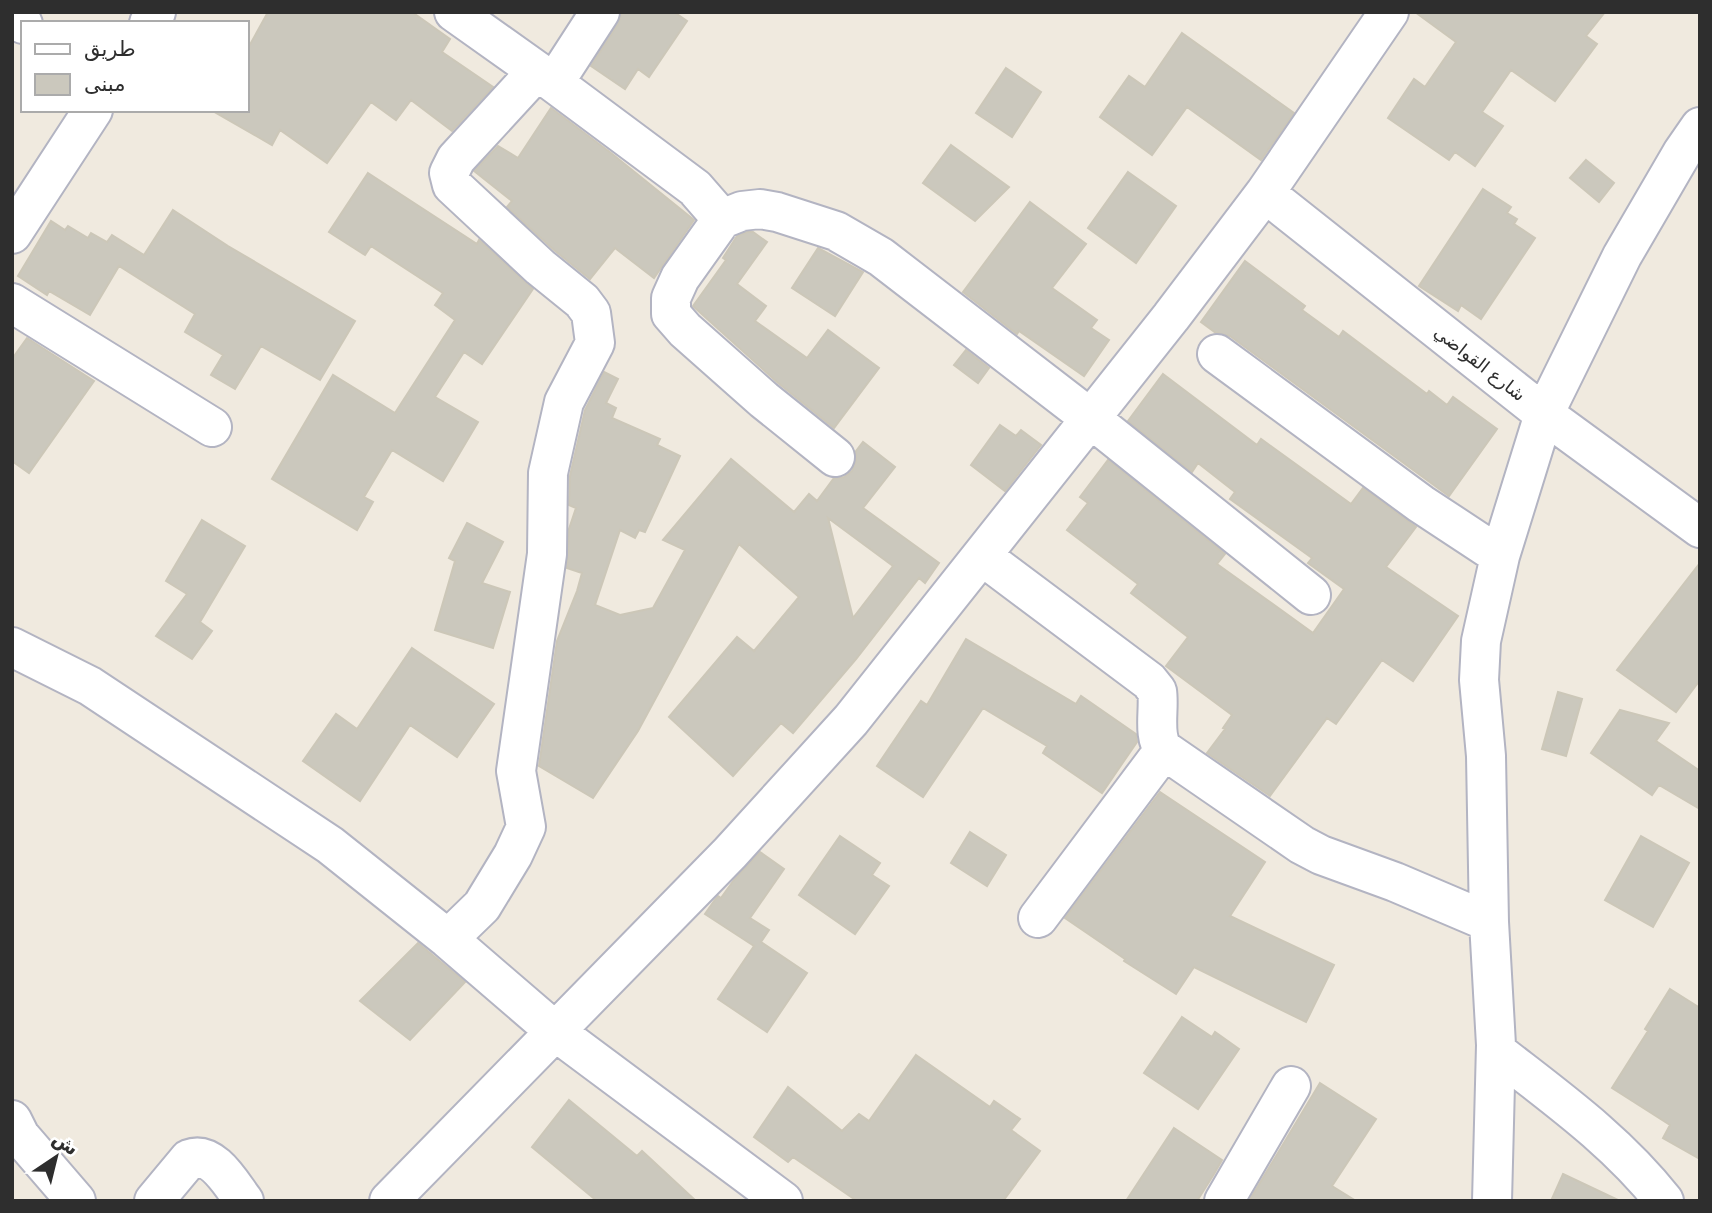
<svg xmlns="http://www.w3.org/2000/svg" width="1712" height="1213" viewBox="0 0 1712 1213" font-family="'DejaVu Sans',Vazirmatn,sans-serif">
	<rect width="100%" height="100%" fill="#f0eadf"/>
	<path fill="#cbc8bd" stroke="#ccc7b8" stroke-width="2" fill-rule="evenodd" d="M 268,12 L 412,12 L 450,39 L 442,52 L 493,87 L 452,131 L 411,100 L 396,120 L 371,102 L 327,163 L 280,130 L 272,145 L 211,110 L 247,110 L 247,50 Z
		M 622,12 L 674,12 L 687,21 L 649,77 L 638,69 L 625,89 L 591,66 L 618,24 Z
		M 1415,12 L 1605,12 L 1586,36 L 1597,44 L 1555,101 L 1511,70 L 1482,112 L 1503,126 L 1475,166 L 1455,152 L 1449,160 L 1388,118 L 1414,79 L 1425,87 L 1456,42 Z
		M 1182,33 L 1294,113 L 1261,160 L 1187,107 L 1152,155 L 1100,117 L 1129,76 L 1145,87 Z
		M 1006,68 L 1041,92 L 1012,137 L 976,113 Z
		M 551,108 L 611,153 L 694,220 L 654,278 L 615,248 L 590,279 L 554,250 L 507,207 L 512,201 L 474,171 L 498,146 L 518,158 Z
		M 951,145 L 1009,187 L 975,221 L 923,183 Z
		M 1586,160 L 1614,183 L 1599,202 L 1570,178 Z
		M 1128,172 L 1176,206 L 1136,263 L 1088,228 Z
		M 368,173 L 477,244 L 479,240 L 533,289 L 482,364 L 464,352 L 435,397 L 478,422 L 443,481 L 392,450 L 364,497 L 373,502 L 357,530 L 272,479 L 333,375 L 395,413 L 455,320 L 435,305 L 443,293 L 371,246 L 365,255 L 329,232 Z
		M 1483,189 L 1511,207 L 1507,213 L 1517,219 L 1514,224 L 1535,238 L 1481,319 L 1461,305 L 1458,311 L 1419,286 Z
		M 1030,202 L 1086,244 L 1052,288 L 1097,320 L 1091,328 L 1109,340 L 1084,376 L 1019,331 L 1017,334 L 963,292 Z
		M 173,210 L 228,246 L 355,321 L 320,380 L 261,346 L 235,389 L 211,375 L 223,355 L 185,332 L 195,314 L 119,266 L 90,315 L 49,291 L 47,295 L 18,276 L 51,221 L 65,230 L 68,226 L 88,238 L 91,233 L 107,242 L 112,235 L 144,255 Z
		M 747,232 L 753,232 L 767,242 L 737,284 L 766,306 L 755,321 L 807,358 L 828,330 L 879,368 L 834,428 L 777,382 L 693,306 L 726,260 L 723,258 L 737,236 Z
		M 818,248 L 863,272 L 835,316 L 792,288 Z
		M 1245,261 L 1305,306 L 1302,310 L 1339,337 L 1343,331 L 1427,394 L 1429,391 L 1447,405 L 1453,397 L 1497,429 L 1449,496 L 1230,336 L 1216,333 L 1201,322 Z
		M 27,338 L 94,381 L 29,473 L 12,461 L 12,359 Z
		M 966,350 L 989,368 L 978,383 L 954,365 Z
		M 604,372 L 618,379 L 606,403 L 616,408 L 612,418 L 660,439 L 657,445 L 680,456 L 645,532 L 639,530 L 635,538 L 620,530 L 595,605 L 620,615 L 653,608 L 685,550 L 663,540 L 731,459 L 794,512 L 809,494 L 817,501 L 834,478 L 844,477 L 852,471 L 856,461 L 856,451 L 863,442 L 895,467 L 863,508 L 939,563 L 925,583 L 919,578 L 856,659 L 793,733 L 781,723 L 733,776 L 669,717 L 737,637 L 754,651 L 799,597 L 739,544 L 638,731 L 593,798 L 539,766 L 557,641 L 577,591 L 582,573 L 567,568 L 569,529 L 576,508 L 569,505 L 570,476 L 585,410 ZM 828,518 L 893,566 L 853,618 Z
		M 1163,374 L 1257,445 L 1261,439 L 1351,504 L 1363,488 L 1416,527 L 1386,567 L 1458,616 L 1413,681 L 1382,660 L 1336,724 L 1327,718 L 1270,796 L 1207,753 L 1225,729 L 1223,728 L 1232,715 L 1166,666 L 1188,637 L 1131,593 L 1138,584 L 1067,530 L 1088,503 L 1080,497 L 1108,460 L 1225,554 L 1217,564 L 1313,633 L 1344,589 L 1308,563 L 1312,558 L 1230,499 L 1235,492 L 1198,463 L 1192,472 L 1128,421 Z
		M 1000,425 L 1016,436 L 1021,430 L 1041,445 L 1005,491 L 971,465 Z
		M 202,520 L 245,546 L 200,622 L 212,631 L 192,659 L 156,636 L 187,594 L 166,581 Z
		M 467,523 L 503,542 L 482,583 L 510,592 L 493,648 L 435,630 L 455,561 L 449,558 Z
		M 1700,563 L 1700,680 L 1676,712 L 1617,670 Z
		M 966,639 L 1076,704 L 1081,696 L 1136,734 L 1137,742 L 1102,793 L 1043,753 L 1047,746 L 983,708 L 923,797 L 877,766 L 921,701 L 927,705 Z
		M 412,648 L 494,704 L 457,757 L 410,725 L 360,801 L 303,761 L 336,714 L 357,729 Z
		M 1558,692 L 1582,699 L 1566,756 L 1542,749 Z
		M 1620,710 L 1669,723 L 1656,741 L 1700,771 L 1700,809 L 1659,785 L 1652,795 L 1591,753 Z
		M 1160,792 L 1265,862 L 1230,916 L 1334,965 L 1306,1022 L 1194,967 L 1176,994 L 1124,961 L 1125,959 L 1065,918 Z
		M 970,832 L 1006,855 L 987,886 L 951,863 Z
		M 840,836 L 880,863 L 872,875 L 889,886 L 855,934 L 799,895 Z
		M 1641,836 L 1689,863 L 1653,927 L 1605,900 Z
		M 760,852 L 784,869 L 750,918 L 769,930 L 761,942 L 807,973 L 767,1032 L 718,999 L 754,946 L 705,914 L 714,901 L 718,896 L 721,898 L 734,880 Z
		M 418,943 L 465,982 L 410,1040 L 360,1001 Z
		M 1670,989 L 1700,1008 L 1700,1159 L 1663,1138 L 1670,1125 L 1612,1088 L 1648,1031 L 1645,1029 Z
		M 1182,1017 L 1212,1037 L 1215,1032 L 1239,1049 L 1198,1109 L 1144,1073 Z
		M 916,1055 L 990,1107 L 994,1101 L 1020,1119 L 1011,1130 L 1040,1151 L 1003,1201 L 857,1201 L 793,1157 L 788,1162 L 754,1137 L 788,1087 L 842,1131 L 859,1114 L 869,1121 Z
		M 1320,1083 L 1376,1119 L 1332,1186 L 1356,1201 L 1249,1201 Z
		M 569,1100 L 637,1156 L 642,1151 L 696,1201 L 597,1201 L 532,1147 Z
		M 1174,1128 L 1222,1160 L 1214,1174 L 1197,1201 L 1126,1201 Z
		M 1563,1174 L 1620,1201 L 1551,1201 Z"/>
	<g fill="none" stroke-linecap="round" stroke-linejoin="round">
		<defs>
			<path id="minor" d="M 454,12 L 554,83
				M 600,12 L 554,83 L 695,188 L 722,219
				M 12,18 L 23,24
				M 149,23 L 156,12
				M 537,71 L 456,159 L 449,173 L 452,185 L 540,267 L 582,301 L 591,313 L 595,343 L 564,402 L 548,473 L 547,554 L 516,771 L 526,827 L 513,855 L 482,906 L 448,939 L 556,1032 L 783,1201
				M 1265,193 L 1544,414 L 1700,528
				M 12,234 L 93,110
				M 12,303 L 212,427
				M 1217,354 L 1421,504 L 1500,556
				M 835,457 L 764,400 L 685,330 L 671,314 L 671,298 L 680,278 L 722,219 L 742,211 L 760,209 L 777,212 L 836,231 L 881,257 L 1090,418 L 1311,595
				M 982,556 L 1149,681 L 1157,691 C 1160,708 1152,736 1164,750 L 1302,845 L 1321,855 L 1395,882 L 1489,922
				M 12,647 L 90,686 L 330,845 L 448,939
				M 1038,918 L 1164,750
				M 1496,1051 C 1555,1097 1617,1141 1664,1201
				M 12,1120 L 20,1136 L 76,1201
				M 154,1201 L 189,1159 C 213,1150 231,1184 244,1201
				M 389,1201 L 730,853 L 851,720 L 1171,317 L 1265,193 L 1389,12
				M 1224,1201 L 1291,1086
				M 1492,1201 L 1496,1045 L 1489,922 L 1486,756 L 1479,680 L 1481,641 L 1500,556 L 1544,414 L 1622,256 L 1682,153 L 1700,127"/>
		</defs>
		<use href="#minor" stroke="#b3b4c2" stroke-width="42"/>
		<use href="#minor" stroke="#fff" stroke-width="38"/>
	</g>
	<g text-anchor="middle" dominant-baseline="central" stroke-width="7" stroke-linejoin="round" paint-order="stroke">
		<g font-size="18" fill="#2e2e2e" stroke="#fff">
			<text transform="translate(1480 363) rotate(38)">شارع القواضي</text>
		</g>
	</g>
	<rect width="1712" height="1213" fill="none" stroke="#2e2e2e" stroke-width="28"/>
	<rect x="21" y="21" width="228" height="91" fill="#ffffff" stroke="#ababab" stroke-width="2"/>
	<rect x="35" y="44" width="35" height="10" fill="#ffffff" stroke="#ababab" stroke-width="2"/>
	<text x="84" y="56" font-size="21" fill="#2e2e2e">طريق</text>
	<rect x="35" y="74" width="35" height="21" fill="#cbc8bd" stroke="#ababab" stroke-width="2"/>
	<text x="84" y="91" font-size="21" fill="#2e2e2e">مبنى</text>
	<g transform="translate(56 1157) rotate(35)" stroke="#ffffff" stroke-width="5" paint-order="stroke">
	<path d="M0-5L12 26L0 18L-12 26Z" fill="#2e2e2e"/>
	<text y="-10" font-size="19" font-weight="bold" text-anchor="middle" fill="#2e2e2e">ش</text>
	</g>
</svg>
